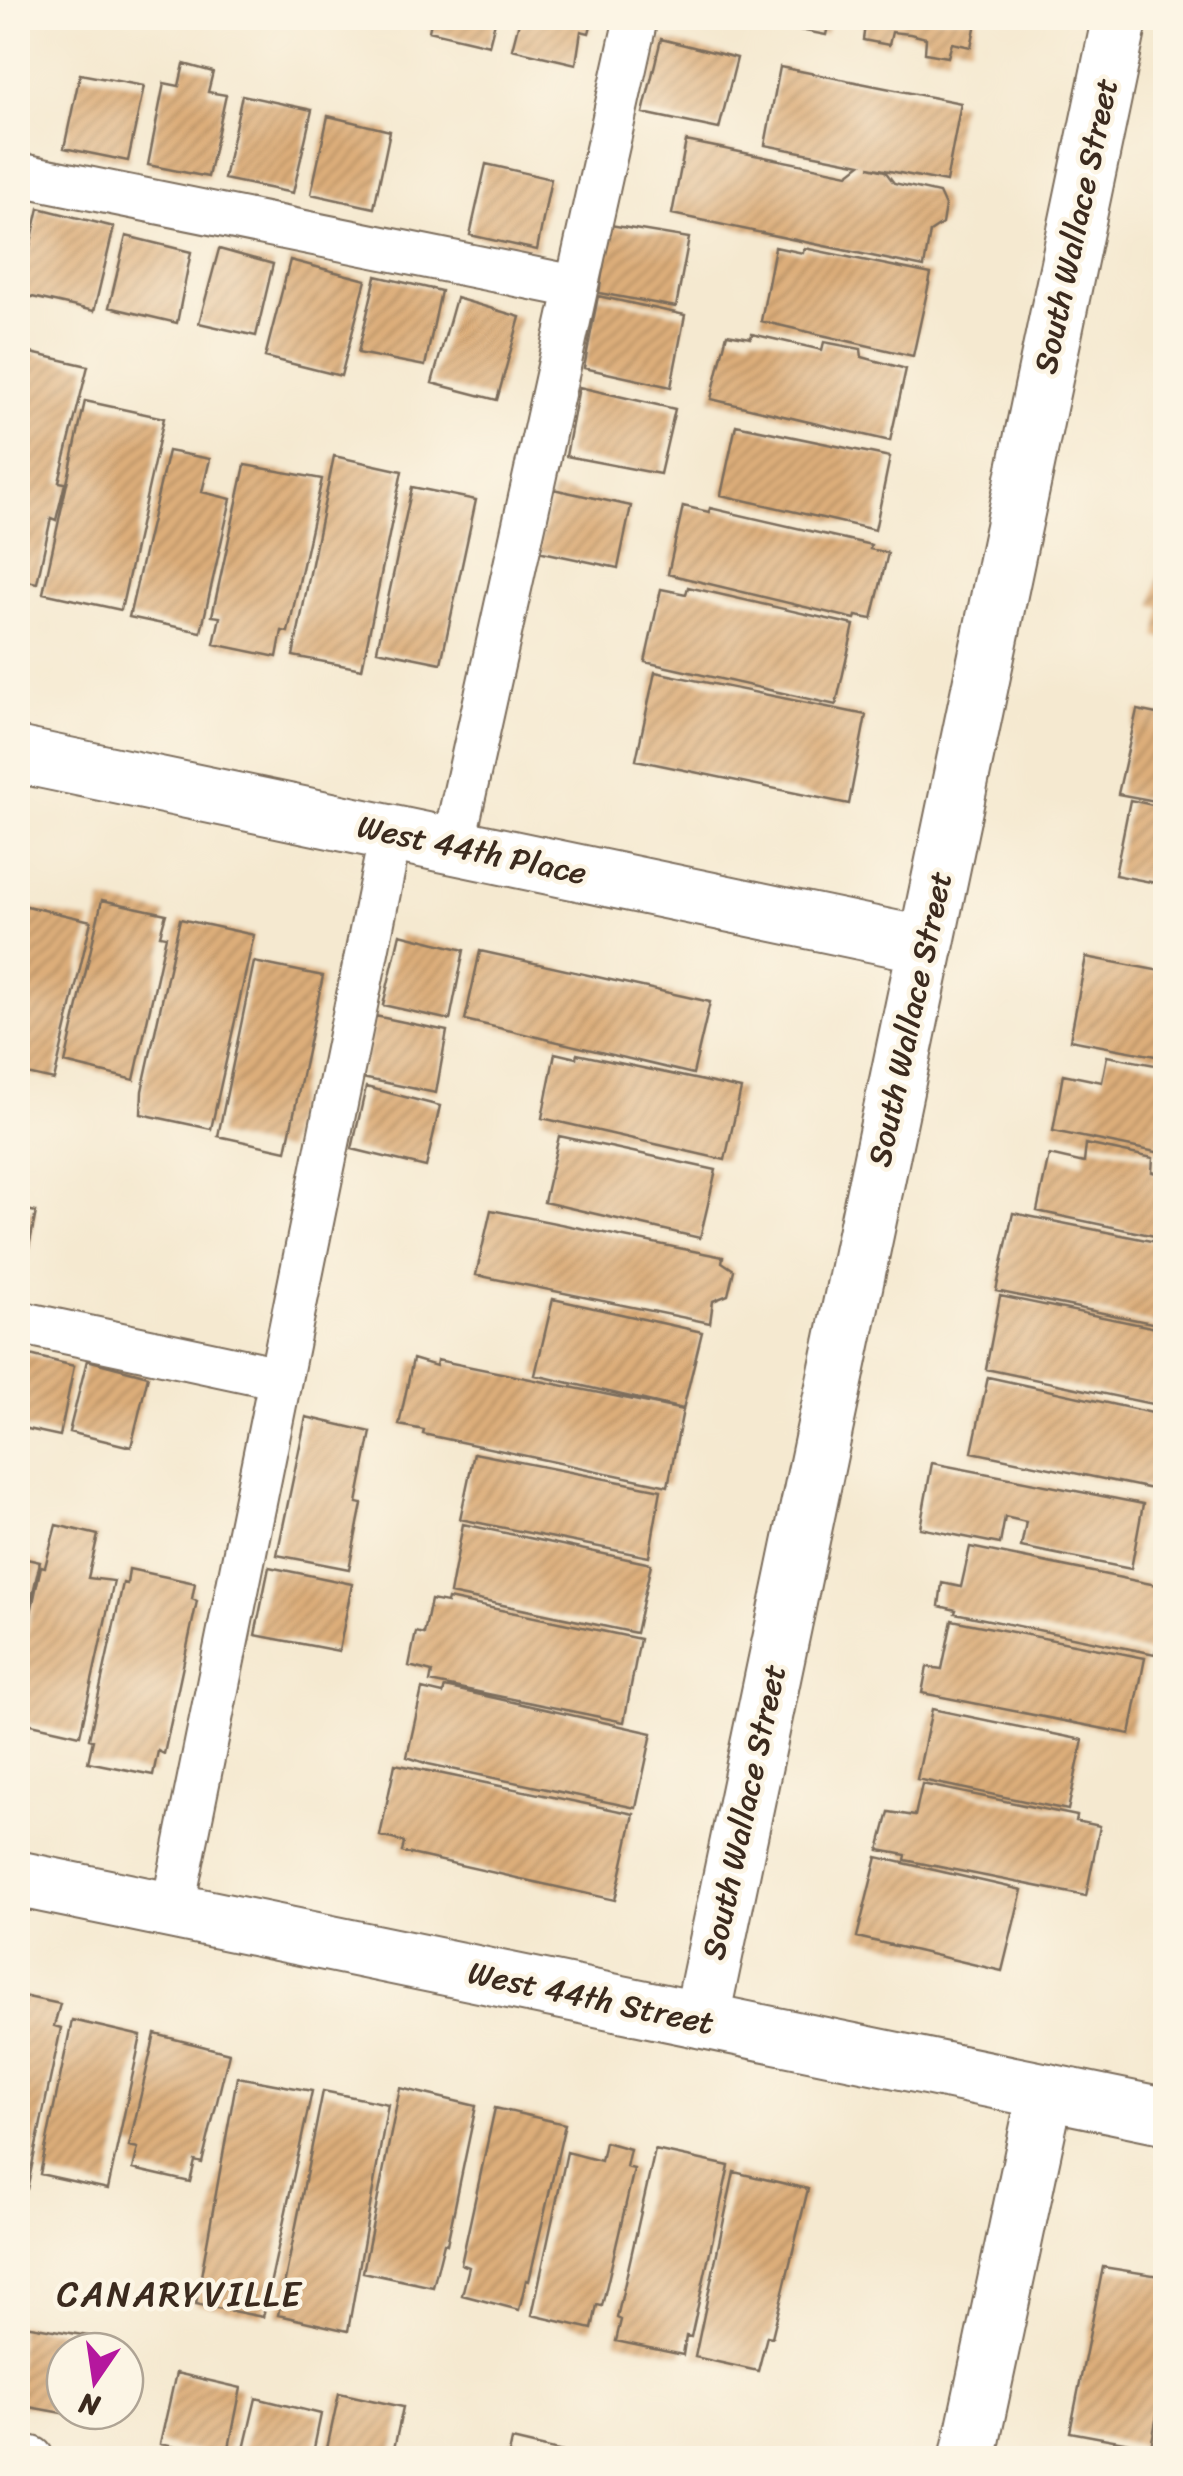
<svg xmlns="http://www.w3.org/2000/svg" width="1183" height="2476" viewBox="0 0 1183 2476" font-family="Sriracha,sans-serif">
	<defs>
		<pattern id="building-hatch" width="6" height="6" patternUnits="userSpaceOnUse" patternTransform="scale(2.5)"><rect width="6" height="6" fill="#ddae7a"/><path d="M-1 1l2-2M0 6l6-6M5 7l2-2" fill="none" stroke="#b48e63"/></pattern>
	</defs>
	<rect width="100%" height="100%" fill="#fcf5e5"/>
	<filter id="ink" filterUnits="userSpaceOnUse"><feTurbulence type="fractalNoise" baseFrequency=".01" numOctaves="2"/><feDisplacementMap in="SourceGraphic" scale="20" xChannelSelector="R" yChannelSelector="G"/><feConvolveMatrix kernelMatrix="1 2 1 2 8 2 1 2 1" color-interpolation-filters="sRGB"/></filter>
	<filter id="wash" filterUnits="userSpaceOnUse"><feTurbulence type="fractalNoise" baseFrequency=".0048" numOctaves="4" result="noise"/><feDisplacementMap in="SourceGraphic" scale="40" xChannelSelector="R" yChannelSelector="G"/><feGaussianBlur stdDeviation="2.25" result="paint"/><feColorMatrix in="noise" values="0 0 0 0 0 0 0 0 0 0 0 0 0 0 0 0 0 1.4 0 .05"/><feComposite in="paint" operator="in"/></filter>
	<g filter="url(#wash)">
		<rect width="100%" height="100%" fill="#f5e9d0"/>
		<g id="blocks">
			<path fill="url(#building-hatch)" d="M 432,18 L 496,18 L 489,45 L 429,31 Z
				M 520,18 L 593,18 L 589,33 L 581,31 L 576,64 L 512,49 Z
				M 802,18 L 830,18 L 826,35 L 800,30 Z
				M 836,18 L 977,18 L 971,47 L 952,43 L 948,57 L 925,53 L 926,38 L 910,34 L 892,32 L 889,45 L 863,40 L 865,25 Z
				M 661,39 L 737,58 L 719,129 L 643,113 Z
				M 184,64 L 213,72 L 208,92 L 226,95 L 208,177 L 148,165 L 164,83 L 179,86 Z
				M 780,67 L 961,103 L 946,182 L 869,167 L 885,171 L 894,183 L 939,193 L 945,206 L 942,224 L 930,232 L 924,267 L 672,214 L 686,141 L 848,174 L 861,164 L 765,145 Z
				M 80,74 L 144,86 L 128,161 L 64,148 Z
				M 242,95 L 312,110 L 293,193 L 224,179 Z
				M 328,116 L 390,131 L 374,208 L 311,194 Z
				M 486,164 L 551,179 L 537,250 L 470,235 Z
				M 39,208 L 114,227 L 94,311 L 19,294 Z
				M 610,225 L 689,238 L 676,307 L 599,293 Z
				M 126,236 L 191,252 L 177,323 L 109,307 Z
				M 775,247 L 803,253 L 804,248 L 931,274 L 913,356 L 761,321 Z
				M 219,249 L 273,264 L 256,336 L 199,323 Z
				M 290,260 L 366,280 L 341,376 L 265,357 Z
				M 376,276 L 441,291 L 425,366 L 358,353 Z
				M 598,296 L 685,315 L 671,387 L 584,368 Z
				M 456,298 L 520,317 L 497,400 L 432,383 Z
				M 727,334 L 751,338 L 752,334 L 822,350 L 824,342 L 861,349 L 862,357 L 906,369 L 890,441 L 711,399 Z
				M 18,350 L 88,366 L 59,482 L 65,483 L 56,520 L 51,518 L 37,583 L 18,579 Z
				M 579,387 L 675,409 L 660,474 L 566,456 Z
				M 85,401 L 164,418 L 121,610 L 43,593 Z
				M 736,425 L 890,457 L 875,530 L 721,495 Z
				M 168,451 L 210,459 L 202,492 L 231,499 L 201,632 L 129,617 Z
				M 334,456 L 402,471 L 362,669 L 293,656 Z
				M 245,465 L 322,479 L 288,632 L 282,631 L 277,657 L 214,644 L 220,617 L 212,616 Z
				M 412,487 L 476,500 L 441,663 L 377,650 Z
				M 553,489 L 631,506 L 618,568 L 538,551 Z
				M 683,506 L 709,512 L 710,508 L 871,545 L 870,549 L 888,553 L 872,619 L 856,616 L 855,619 L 668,574 Z
				M 1161,560 L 1166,561 L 1166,639 L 1156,637 L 1161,607 L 1152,605 Z
				M 688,587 L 854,625 L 836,705 L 645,662 L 661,589 L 686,594 Z
				M 655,672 L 866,715 L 849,804 L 636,760 Z
				M 1137,710 L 1166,716 L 1166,803 L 1118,794 Z
				M 1130,800 L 1166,808 L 1166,885 L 1115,875 Z
				M 102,900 L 166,914 L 160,935 L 166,936 L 134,1080 L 65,1063 Z
				M 18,904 L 91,921 L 54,1080 L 18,1072 Z
				M 180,919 L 254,935 L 211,1129 L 141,1114 L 142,1091 Z
				M 400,934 L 464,950 L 450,1020 L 383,1005 Z
				M 480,951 L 710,1002 L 693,1074 L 465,1020 Z
				M 1086,957 L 1166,972 L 1166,1058 L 1070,1040 Z
				M 254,962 L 323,976 L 286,1151 L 218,1136 Z
				M 375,1016 L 447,1031 L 436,1093 L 362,1078 Z
				M 555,1053 L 576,1058 L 577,1054 L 741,1089 L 725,1160 L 542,1118 Z
				M 1107,1056 L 1166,1067 L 1166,1139 L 1162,1139 L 1161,1153 L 1053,1131 L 1063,1074 L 1102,1082 Z
				M 366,1087 L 440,1106 L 426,1167 L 352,1149 Z
				M 559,1136 L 716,1170 L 700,1238 L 544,1202 Z
				M 1086,1144 L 1153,1158 L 1152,1172 L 1166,1175 L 1164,1238 L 1037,1211 L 1049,1155 L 1084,1163 Z
				M 18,1208 L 36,1212 L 22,1283 L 18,1282 Z
				M 491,1210 L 723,1257 L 722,1262 L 734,1270 L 728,1295 L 713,1301 L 710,1323 L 476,1275 Z
				M 1013,1213 L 1166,1244 L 1166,1326 L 996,1291 Z
				M 1000,1296 L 1166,1330 L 1166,1407 L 986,1369 Z
				M 553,1299 L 702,1332 L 683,1409 L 535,1375 Z
				M 18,1352 L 74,1366 L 60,1436 L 18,1427 Z
				M 413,1359 L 436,1366 L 437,1360 L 683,1410 L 668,1486 L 423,1434 L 424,1430 L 399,1425 Z
				M 87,1360 L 148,1376 L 131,1447 L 69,1432 Z
				M 988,1377 L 1166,1416 L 1166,1476 L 1162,1491 L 972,1452 Z
				M 306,1417 L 371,1432 L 357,1503 L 362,1504 L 349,1569 L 277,1555 Z
				M 474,1453 L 661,1490 L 649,1557 L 460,1519 Z
				M 932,1463 L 1143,1504 L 1131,1569 L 1021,1547 L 1026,1522 L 1005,1517 L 1000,1544 L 920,1528 Z
				M 463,1524 L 651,1564 L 636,1633 L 450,1594 Z
				M 56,1525 L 98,1535 L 88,1578 L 114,1581 L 80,1735 L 18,1721 L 18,1673 L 41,1566 L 45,1567 Z
				M 970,1547 L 1166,1587 L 1166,1604 L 1155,1654 L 955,1613 L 956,1610 L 939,1606 L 942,1583 L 961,1587 Z
				M 18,1557 L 40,1562 L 19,1653 L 18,1653 Z
				M 269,1567 L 352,1584 L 339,1651 L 255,1635 Z
				M 129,1569 L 195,1583 L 192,1599 L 197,1601 L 164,1754 L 158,1751 L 153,1775 L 88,1762 L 93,1740 L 89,1739 L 123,1583 L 127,1584 Z
				M 448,1599 L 640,1639 L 624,1722 L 430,1682 L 432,1672 L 409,1666 L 416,1632 L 424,1634 L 431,1600 L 447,1603 Z
				M 952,1620 L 1145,1658 L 1130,1734 L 922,1693 L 927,1667 L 942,1669 Z
				M 445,1687 L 652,1733 L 636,1808 L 428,1764 L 407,1757 L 422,1689 L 443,1694 Z
				M 932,1709 L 1083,1740 L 1068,1810 L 917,1779 Z
				M 395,1764 L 634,1814 L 615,1900 L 402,1852 L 404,1842 L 380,1836 Z
				M 922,1784 L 1077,1816 L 1076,1821 L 1100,1826 L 1086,1896 L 905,1860 L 906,1855 L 879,1850 L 889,1812 L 915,1816 Z
				M 877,1857 L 1022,1890 L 1002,1971 L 857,1937 Z
				M 18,1995 L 60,2004 L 54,2026 L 61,2028 L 27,2189 L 18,2187 Z
				M 72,2020 L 141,2036 L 108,2189 L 40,2174 Z
				M 155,2034 L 229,2053 L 202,2163 L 195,2161 L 190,2182 L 133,2169 L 138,2148 L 129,2146 Z
				M 237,2077 L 312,2091 L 263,2317 L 196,2304 Z
				M 400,2088 L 476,2106 L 447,2244 L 444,2243 L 433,2287 L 363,2272 Z
				M 323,2091 L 388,2104 L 348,2331 L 278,2315 Z
				M 495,2108 L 565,2124 L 529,2281 L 526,2280 L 519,2310 L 462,2295 L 469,2267 L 461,2264 Z
				M 605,2142 L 630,2149 L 626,2167 L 634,2169 L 602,2306 L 597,2305 L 592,2329 L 532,2315 L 567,2152 L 601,2161 Z
				M 655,2150 L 729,2166 L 691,2337 L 686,2336 L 683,2355 L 616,2341 L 621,2320 L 617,2318 Z
				M 734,2172 L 808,2189 L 772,2337 L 767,2336 L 758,2371 L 695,2357 Z
				M 1103,2267 L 1166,2277 L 1166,2368 L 1151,2447 L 1070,2432 Z
				M 19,2324 L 88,2336 L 85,2351 L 65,2351 L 65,2411 L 74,2411 L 73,2415 L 18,2405 Z
				M 176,2373 L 241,2388 L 227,2458 L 160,2444 Z
				M 339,2393 L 403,2407 L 392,2458 L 325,2458 Z
				M 256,2398 L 321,2414 L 312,2458 L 242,2458 Z
				M 512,2440 L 584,2457 L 583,2458 L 508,2458 Z"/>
		</g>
	</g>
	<g filter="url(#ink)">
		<use href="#blocks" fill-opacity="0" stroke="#7c6d5c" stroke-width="2.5"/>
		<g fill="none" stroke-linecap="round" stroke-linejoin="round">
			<defs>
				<path id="lane" d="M 18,174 L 576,287
					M 453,846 L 636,18
					M 18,1322 L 280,1378
					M 172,1911 L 391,833
					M 18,2455 L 32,2458"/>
				<path id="street" d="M 18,755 L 925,945
					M 18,1879 L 1166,2116
					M 701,2020 L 1120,18
					M 968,2458 L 1046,2091"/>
			</defs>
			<use href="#lane" stroke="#7c6d5c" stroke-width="46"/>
			<use href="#street" stroke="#7c6d5c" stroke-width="59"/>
			<use href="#lane" stroke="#fff" stroke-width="42"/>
			<use href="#street" stroke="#fff" stroke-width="55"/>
		</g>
	</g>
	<g text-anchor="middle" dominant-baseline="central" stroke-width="9" stroke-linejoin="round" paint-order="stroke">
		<g font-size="32" fill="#3b2a1e" stroke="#fcf5e5">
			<text transform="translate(1076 226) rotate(-78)">South Wallace Street</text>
			<text transform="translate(472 850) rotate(12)">West 44th Place</text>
			<text transform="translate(910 1019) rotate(-78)">South Wallace Street</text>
			<text transform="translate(744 1812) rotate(-78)">South Wallace Street</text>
			<text transform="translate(591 1998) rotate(12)">West 44th Street</text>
		</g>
		<g font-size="35" letter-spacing="2.5" fill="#3b2a1e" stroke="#fcf5e5">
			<text x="180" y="2294">CANARYVILLE</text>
		</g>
	</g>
	<rect width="1183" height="2476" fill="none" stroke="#fcf5e5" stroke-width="60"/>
	<g transform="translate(95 2381) rotate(193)"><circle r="48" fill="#fcf5e5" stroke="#afa495" stroke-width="2.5"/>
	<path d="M0-8L18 38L0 25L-18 38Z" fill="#b5179e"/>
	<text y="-15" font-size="28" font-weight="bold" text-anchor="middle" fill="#3b2a1e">N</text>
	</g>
</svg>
